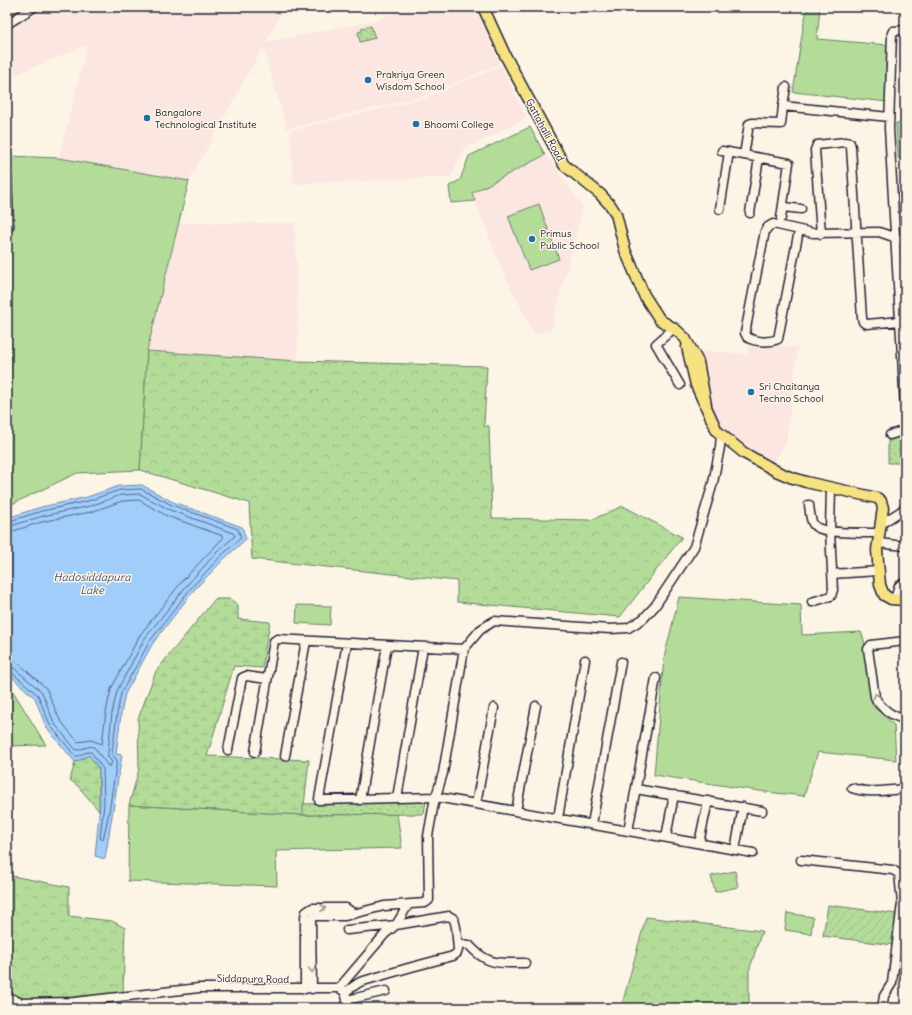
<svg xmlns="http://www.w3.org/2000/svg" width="912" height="1015" viewBox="0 0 912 1015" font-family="Delius,sans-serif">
	<defs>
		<pattern id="forest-crowns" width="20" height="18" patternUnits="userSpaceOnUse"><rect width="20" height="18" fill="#b3dc99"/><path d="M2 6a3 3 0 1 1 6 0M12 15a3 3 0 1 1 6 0" fill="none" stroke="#9abc85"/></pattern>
		<pattern id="wetland-marsh" width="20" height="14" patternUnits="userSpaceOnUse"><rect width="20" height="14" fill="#b3dc99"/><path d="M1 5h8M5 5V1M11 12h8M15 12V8" fill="none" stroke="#9abc85"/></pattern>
		<pattern id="park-dots" width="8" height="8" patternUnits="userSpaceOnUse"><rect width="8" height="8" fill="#b3dc99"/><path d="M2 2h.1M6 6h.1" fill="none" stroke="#9abc85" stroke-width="1.8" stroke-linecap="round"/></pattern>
		<pattern id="garden-furrows" width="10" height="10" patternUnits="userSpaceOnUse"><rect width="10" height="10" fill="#b3dc99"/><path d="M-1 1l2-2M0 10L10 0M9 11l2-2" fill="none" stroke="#9abc85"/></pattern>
	</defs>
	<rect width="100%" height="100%" fill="#fcf5e5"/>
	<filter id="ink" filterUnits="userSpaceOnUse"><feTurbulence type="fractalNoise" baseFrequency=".025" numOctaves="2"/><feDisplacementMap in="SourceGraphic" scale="8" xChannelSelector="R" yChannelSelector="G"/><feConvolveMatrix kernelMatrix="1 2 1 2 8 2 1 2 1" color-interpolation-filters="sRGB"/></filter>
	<g filter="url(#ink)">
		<path fill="#fbe6e2" d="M 44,7 L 285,7 L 266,42 L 378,20 L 405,7 L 475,7 L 500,64 L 424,96 L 287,129 L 263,47 L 189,181 L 59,158 L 87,45 L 10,77 L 7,73 L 7,30 Z
			M 501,66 L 527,118 L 463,150 L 451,177 L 293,184 L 290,131 L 425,98 Z
			M 546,154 L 583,207 L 551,330 L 534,334 L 502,270 L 472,193 Z
			M 179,223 L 295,223 L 297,282 L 298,361 L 147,351 Z
			M 748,343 L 798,347 L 786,443 L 772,464 L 719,430 L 701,351 L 748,354 Z"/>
		<path fill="#b3dc99" stroke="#6a7f6a" d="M 808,7 L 820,7 L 817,39 L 888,45 L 888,102 L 793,92 L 804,22 Z
			M 896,123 L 905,123 L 905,158 L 898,158 Z
			M 530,127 L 545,155 L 472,193 L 475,201 L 451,203 L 449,186 L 460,180 L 469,156 Z
			M 8,156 L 59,158 L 189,181 L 147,351 L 140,470 L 77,473 L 10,505 L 7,505 L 7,230 L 14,229 Z
			M 539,204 L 559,259 L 529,270 L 508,216 Z
			M 679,597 L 801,605 L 802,635 L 861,632 L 864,640 L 872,705 L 894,725 L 896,760 L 818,752 L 804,796 L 766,792 L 654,775 L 664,658 Z
			M 297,605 L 331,606 L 330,625 L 296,623 Z
			M 7,685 L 11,688 L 46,745 L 7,746 Z
			M 129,805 L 303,815 L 397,814 L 402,848 L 276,851 L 277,886 L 128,881 Z
			M 735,871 L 738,887 L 715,892 L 711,876 Z
			M 787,913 L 813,917 L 811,934 L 785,930 Z"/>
		<path fill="url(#forest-crowns)" stroke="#6a7f6a" d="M 147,351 L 298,361 L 487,366 L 484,426 L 489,426 L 492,518 L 591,520 L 623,506 L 682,537 L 620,617 L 457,602 L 457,581 L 252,559 L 249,503 L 140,470 Z
			M 7,875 L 69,887 L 69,916 L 112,921 L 125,928 L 123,995 L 42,1005 L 42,1008 L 7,1008 Z
			M 646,917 L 762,931 L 749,971 L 749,1008 L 621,1008 Z"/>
		<path fill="url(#wetland-marsh)" stroke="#6a7f6a" d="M 215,599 L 230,599 L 238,605 L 238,619 L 270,622 L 262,668 L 234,666 L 207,756 L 309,760 L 303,815 L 129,805 L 139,769 L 138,719 L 156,671 Z
			M 89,755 L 99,769 L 99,811 L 78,786 L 70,780 L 75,762 Z"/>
		<path fill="url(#park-dots)" stroke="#6a7f6a" d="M 371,26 L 375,38 L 360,42 L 358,32 L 362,31 L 361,28 Z
			M 905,434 L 905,463 L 888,463 L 888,438 Z
			M 426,800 L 424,814 L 303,815 L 303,804 Z"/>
		<path fill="url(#garden-furrows)" stroke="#6a7f6a" d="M 828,905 L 897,914 L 893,945 L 823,936 Z"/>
		<path fill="#a0cdfa" stroke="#6e89ae" d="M 142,485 L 173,502 L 242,527 L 246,539 L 224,559 L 194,590 L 153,643 L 125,694 L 121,714 L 116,754 L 122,755 L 105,859 L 95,856 L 100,804 L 99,769 L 89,755 L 75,762 L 46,727 L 35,698 L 7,673 L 7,518 L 41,507 L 87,497 L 119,486 Z"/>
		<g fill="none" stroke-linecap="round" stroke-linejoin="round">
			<path stroke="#546687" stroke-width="1" d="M 7,522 L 42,511 L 88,501 L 120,490 L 141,489 L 172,505 L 238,529 L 241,538 L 221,556 L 191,588 L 150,641 L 121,693 L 117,714 L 112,752 L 113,756 L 117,760 L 109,812 L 103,840 L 100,838 L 104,804 L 103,769 L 91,752 C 85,751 80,757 75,756 L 50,725 L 38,695 L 11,672 L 7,671
				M 7,527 L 43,516 L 90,506 L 121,495 L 140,494 L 170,510 L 233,533 L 235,536 L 217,552 L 188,584 L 145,638 L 117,691 L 112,713 L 108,752 L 108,757 L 112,762 L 110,766 L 108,766 L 94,747 C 87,745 83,750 76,750 L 54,723 L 42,692 L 14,668 L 7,666
				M 7,533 L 45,521 L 91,512 L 122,501 L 139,500 L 167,516 L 223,536 L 224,537 L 183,580 L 140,635 L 111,689 L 106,712 L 102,744 L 91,740 L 78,742 L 60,720 L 46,688 L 18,663 L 12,660 L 7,660"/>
			<defs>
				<path id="minor" d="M 7,24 L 34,7
					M 905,30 L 893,31 L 892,33 L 889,128 L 905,408
					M 783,106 L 786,87
					M 722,151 L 744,155 L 749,124 L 752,123 L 781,124 L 783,106 L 889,117
					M 744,155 L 789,163 L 781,218
					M 7,175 L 9,226 L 7,228
					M 783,207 L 801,209
					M 720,209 L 729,152
					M 750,213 L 759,158
					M 799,230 L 778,339 C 769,343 755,342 747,337 L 745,333 L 765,231 L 768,227 L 773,224 L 813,233 L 879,232 L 905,241
					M 821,234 L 815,150 L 817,145 L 845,142 L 850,143 L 851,147 L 862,318 L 863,322 L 867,324 L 900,321
					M 674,328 L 656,344 L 680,385
					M 890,435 L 905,430
					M 809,505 C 810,511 810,522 815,526 C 823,534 867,533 880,533
					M 881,524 L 901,511 L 905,507
					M 878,543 L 905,546
					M 832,574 L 878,571
					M 895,599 L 899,586 L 905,582
					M 812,602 L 831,596 L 833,590 L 830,531 L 831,487
					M 905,641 L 871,645 L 868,649 L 875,697 C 880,708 893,717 905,719
					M 347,643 L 319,799 L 319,800 L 436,797 L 753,853
					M 228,750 L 242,678 L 246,676 L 267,679
					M 255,752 L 274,641 L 277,639 L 464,649
					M 285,756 L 306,641
					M 852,788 C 869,794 887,790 905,789
					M 636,789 L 762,811
					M 397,798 L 423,647
					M 360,800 L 387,645
					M 476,804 L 494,708
					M 516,811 L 536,706
					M 558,818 L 585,660
					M 592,824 L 621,662
					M 628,831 L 656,678
					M 666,837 L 674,795
					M 699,843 L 708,801
					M 735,850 L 743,807
					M 801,860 L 893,870 L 899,874 L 902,903
					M 458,944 L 469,945 C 488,966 499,963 525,963
					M 339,988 L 385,934 L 396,925 L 408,905
					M 305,989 L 305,917 L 306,912 L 312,908 L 346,908 L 353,913
					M 312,989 L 311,919 L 314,916 L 345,916 L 384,906 L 425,903 L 429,900 L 428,836 L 434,803 L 443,773 L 464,649 L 480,630 L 494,621 L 610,629 L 628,628 L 643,619 L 655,606 L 694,547 L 713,483 L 720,447 L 721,434
					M 345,992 L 360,982 L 408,968 L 453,956 L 457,953 L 458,950 L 456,927 L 454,919 L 449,916 L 396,925 L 347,930
					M 7,996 L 21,1003 L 74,1002 L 199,988 L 339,988 L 345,992 L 347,1000 L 346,1008
					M 347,1000 L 386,991
					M 727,1007 L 728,1008
					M 882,1008 L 884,996 L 892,983 L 902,903 L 905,904"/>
				<path id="major" d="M 483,7 L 505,55 L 564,165 L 600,194 L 611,206 L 616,214 L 625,250 L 644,295 L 660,320 L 675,329 L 685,338 L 698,362 L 706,405
					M 687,347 L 696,385 L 717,431 L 744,453 L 776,471 L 790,477 L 806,482 L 877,498 L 881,501 L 883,508 L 877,550 L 880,585 L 884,595 L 891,599 L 905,600"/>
			</defs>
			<use href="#minor" stroke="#22223b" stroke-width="11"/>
			<use href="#major" stroke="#22223b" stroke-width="13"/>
			<use href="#minor" stroke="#fcf5e5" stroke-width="8"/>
			<use href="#major" stroke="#f7e281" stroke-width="10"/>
		</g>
		<defs><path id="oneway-chevron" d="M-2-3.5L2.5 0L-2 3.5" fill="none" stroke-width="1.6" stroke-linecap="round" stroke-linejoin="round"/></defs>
		<g stroke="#9a9698">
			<use href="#oneway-chevron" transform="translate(876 696) rotate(-107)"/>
			<use href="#oneway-chevron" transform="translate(323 908)"/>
			<use href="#oneway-chevron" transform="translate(312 970) rotate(89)"/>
		</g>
	</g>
	<g fill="#1f6fb2" stroke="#fcf5e5" stroke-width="1.5">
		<circle cx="368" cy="80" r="4"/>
		<circle cx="147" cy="118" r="4"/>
		<circle cx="416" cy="124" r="4"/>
		<circle cx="532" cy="239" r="4"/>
		<circle cx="751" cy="392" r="4"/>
	</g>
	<g text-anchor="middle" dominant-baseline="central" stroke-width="3" stroke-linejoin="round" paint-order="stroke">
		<g font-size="10" fill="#22223b" stroke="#fcf5e5" text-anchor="start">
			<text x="376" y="74">Prakriya Green<tspan x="376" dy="12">Wisdom School</tspan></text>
			<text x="155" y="112">Bangalore<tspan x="155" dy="12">Technological Institute</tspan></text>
			<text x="424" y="124">Bhoomi College</text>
			<text x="540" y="233">Primus<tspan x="540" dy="12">Public School</tspan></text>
			<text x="759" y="386">Sri Chaitanya<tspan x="759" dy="12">Techno School</tspan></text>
		</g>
		<g font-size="10" fill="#22223b" stroke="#fcf5e5">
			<text transform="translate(545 130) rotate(62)">Gattahalli Road</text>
			<text transform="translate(253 979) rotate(1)">Siddapura Road</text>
		</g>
		<g font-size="11" font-style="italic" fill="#485574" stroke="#fcf5e5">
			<text x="92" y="577">Hadosiddapura<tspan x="92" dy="13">Lake</tspan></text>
		</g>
	</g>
	<rect width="912" height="1015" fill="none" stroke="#fcf5e5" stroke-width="24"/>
	<rect x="12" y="12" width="888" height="991" fill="none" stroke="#22223b" stroke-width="1.5" filter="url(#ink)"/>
</svg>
